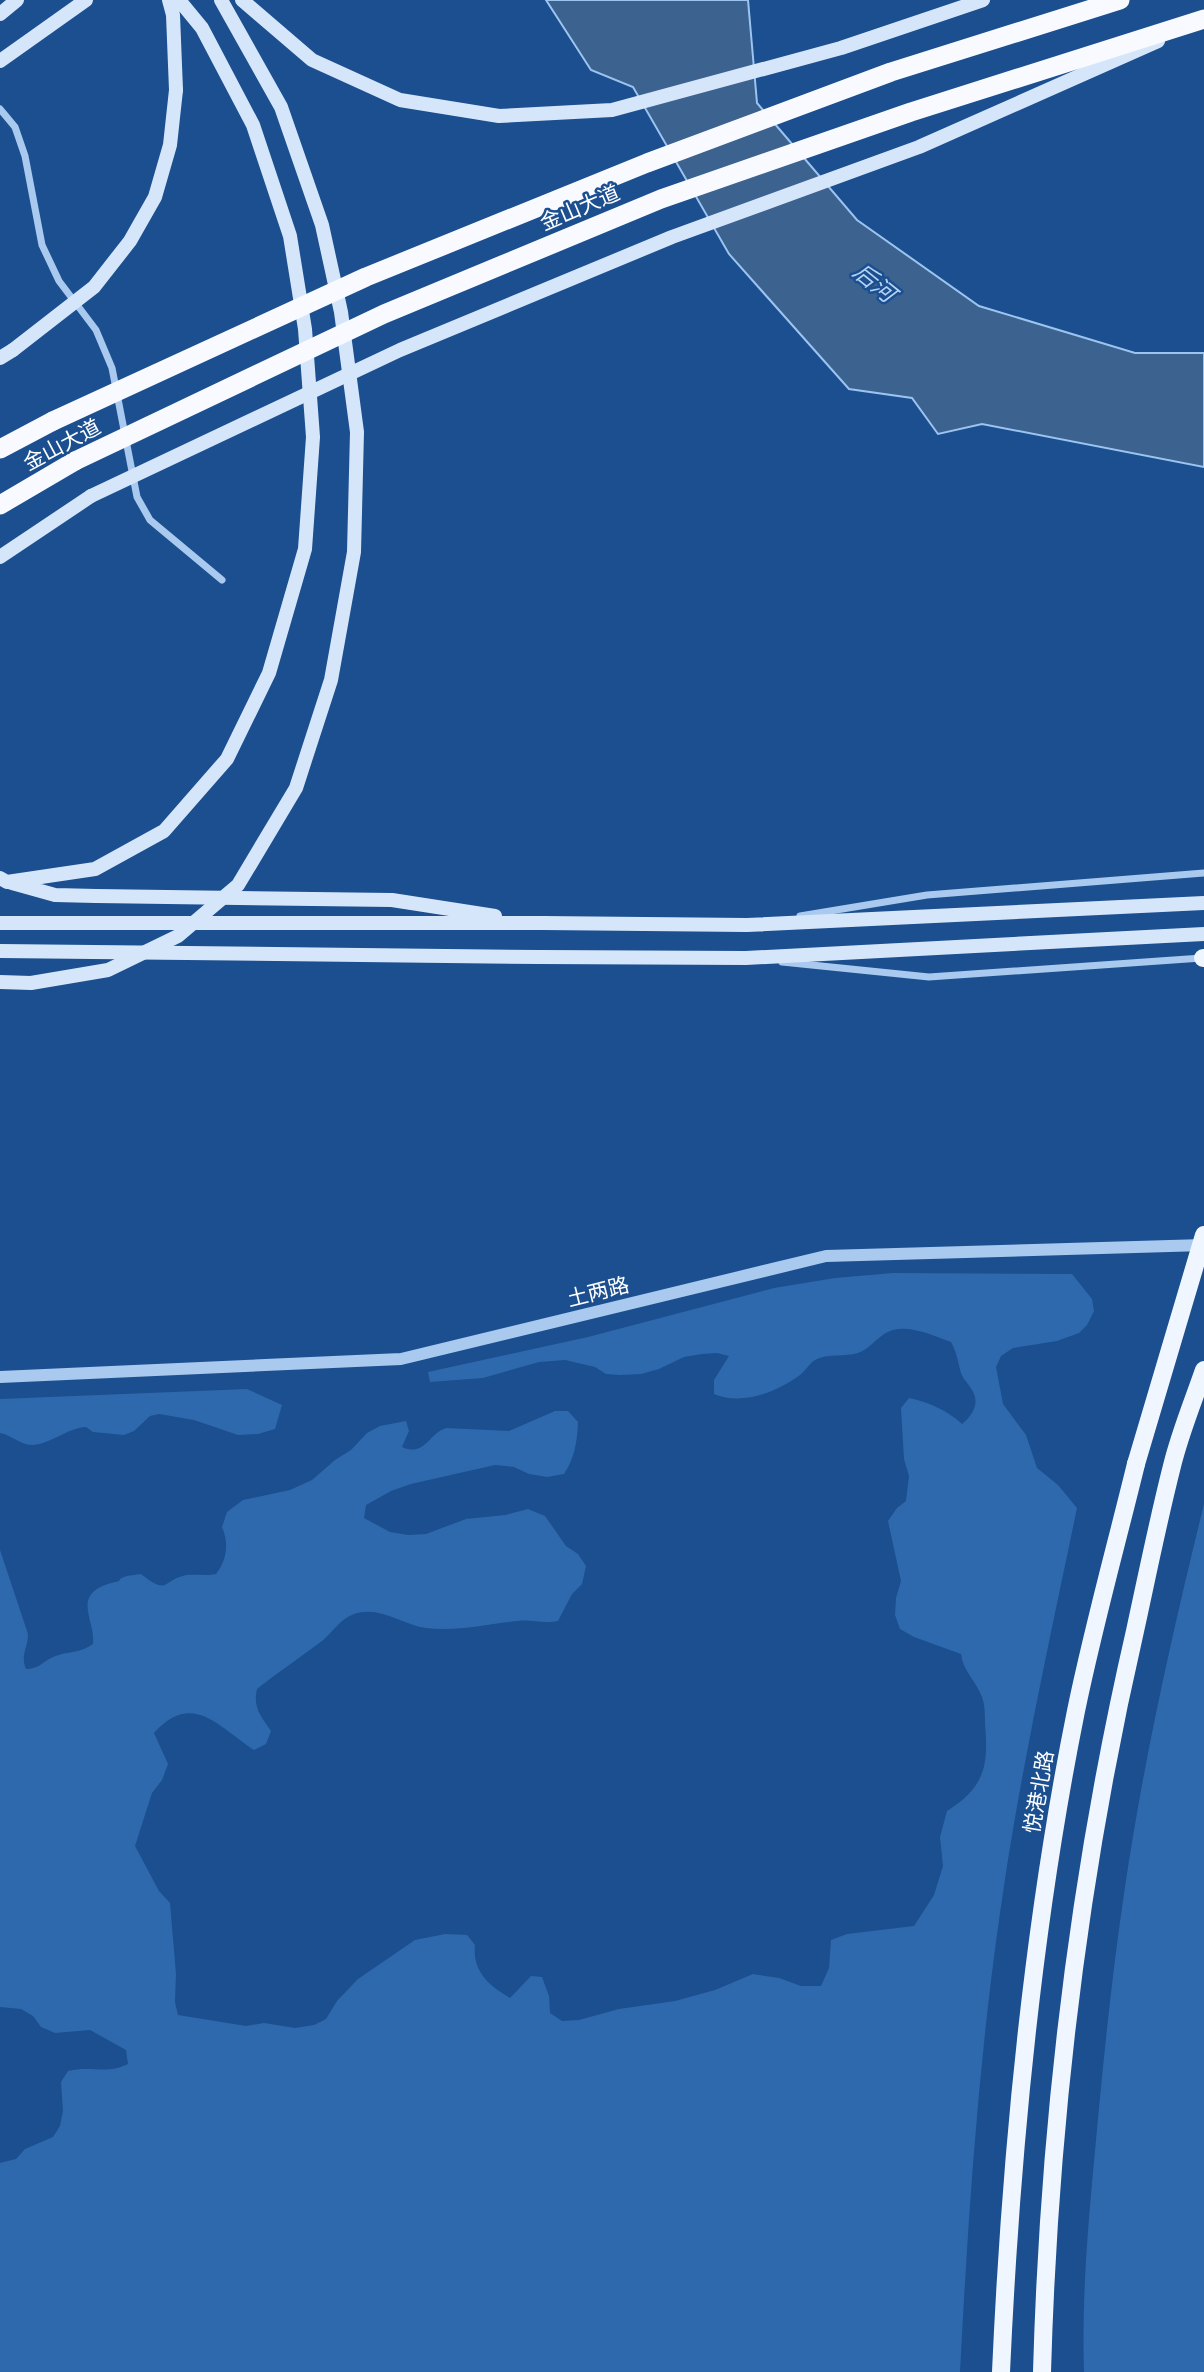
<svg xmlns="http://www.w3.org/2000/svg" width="1204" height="2372" viewBox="0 0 1204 2372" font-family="'Nunito Sans','Noto Sans SC',sans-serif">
	<rect width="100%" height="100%" fill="#1b4f8f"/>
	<path fill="#2e69ad" d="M 893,1273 L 1072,1274 L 1092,1299 L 1094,1311 L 1087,1325 L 1079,1333 L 1057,1341 L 1013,1348 L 1001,1356 L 996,1367 L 1003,1404 L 1026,1435 L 1037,1468 L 1058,1485 L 1077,1508 C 1049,1643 1019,1777 1000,1913 C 978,2066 968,2219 960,2372 L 0,2372 L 0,2163 L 16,2159 L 25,2149 L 53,2137 L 60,2126 L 63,2111 L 61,2082 L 68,2071 C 92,2065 106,2075 128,2064 L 126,2050 L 90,2030 L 55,2033 L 41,2027 L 33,2016 L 21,2009 L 0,2007 L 0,1550 L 28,1634 C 28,1648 20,1655 26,1669 C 39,1669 42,1662 53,1657 C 67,1651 78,1654 93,1644 C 94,1631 90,1624 88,1611 C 85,1592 99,1586 115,1582 C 124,1580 115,1581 124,1577 C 129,1575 136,1575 141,1574 C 170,1597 162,1579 187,1575 C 197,1574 206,1576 216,1574 C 227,1560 229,1543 222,1527 L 227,1512 L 243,1500 L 290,1490 L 312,1480 L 335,1460 L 351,1450 L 367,1433 L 380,1426 L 406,1421 L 409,1431 L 402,1447 C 425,1457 427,1435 446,1428 L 509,1431 L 555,1411 L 568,1411 L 578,1422 C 577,1442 575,1457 564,1474 L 547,1477 L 529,1474 L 514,1467 L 495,1465 L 411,1484 L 391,1491 L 366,1505 L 364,1518 L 390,1532 L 408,1535 L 426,1534 L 466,1519 L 505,1515 L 528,1509 L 545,1516 L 566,1546 L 578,1554 L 586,1566 L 582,1584 L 572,1594 L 558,1621 C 543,1624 532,1619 517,1621 C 487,1624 457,1632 426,1628 C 403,1625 379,1605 354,1614 C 340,1619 333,1632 322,1641 C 301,1657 278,1672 257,1689 C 253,1708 260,1715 271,1731 L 266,1744 L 254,1750 C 219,1727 192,1690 154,1733 L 168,1764 L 162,1780 L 152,1793 L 135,1846 L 159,1891 L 170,1903 L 176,1974 L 175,2002 L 178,2015 L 246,2026 L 264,2023 L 295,2028 L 314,2025 L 326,2019 L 337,2001 L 358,1979 L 415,1940 L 445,1934 L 467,1935 L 475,1945 C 472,1971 489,1986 510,1998 L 531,1976 L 542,1977 L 549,1996 L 550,2013 L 562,2021 L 579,2020 L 619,2009 L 675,2001 L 715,1990 L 753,1974 L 779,1978 L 801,1986 L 821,1986 L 829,1968 L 831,1940 L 847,1934 L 914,1926 L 934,1895 L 943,1866 L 940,1837 L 947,1811 C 984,1788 989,1766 985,1724 C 985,1715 985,1705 982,1697 C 976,1681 963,1671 961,1654 L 914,1637 L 900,1629 L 895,1615 L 896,1598 L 901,1581 L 888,1521 L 897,1508 L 906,1501 L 909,1476 L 904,1459 L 901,1408 L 909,1398 C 929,1402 948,1411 962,1424 C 974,1414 981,1401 970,1387 C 967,1382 963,1379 961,1373 C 958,1362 957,1353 951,1342 C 932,1335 903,1321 884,1334 C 875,1340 869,1349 858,1353 C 845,1357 828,1353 815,1360 C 810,1363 805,1371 800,1375 C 777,1392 742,1406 714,1394 L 714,1380 L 729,1356 L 717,1353 L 702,1354 L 684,1357 L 659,1369 L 641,1374 L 620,1375 L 606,1374 L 595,1367 L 565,1360 L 539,1362 L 483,1378 L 430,1382 L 428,1372 L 588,1337 L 774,1288 L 835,1278 Z
		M 247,1389 L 282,1405 L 275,1429 L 258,1434 L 238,1435 L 194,1420 L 159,1414 L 150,1416 L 134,1431 L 124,1435 L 93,1432 L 86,1427 C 67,1428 49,1445 32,1445 C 21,1445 11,1435 0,1433 L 0,1399 Z
		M 1204,1504 L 1204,2372 L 1084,2372 C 1081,2284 1091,2196 1099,2108 C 1106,2034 1114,1961 1125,1887 C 1144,1758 1173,1630 1204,1504 Z"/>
	<path fill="#3c6290" stroke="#9cc4f0" stroke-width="2" d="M 546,0 L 748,0 L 757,103 L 857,220 L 979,306 L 1135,353 L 1204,353 L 1204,467 L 982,424 L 938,434 L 912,398 L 849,389 L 729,254 L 633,87 L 591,70 Z"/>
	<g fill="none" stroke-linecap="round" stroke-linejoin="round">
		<path stroke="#a9c9ee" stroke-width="7" d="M 0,109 L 15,127 L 25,156 L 42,245 L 59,281 L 96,330 L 112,368 L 137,497 L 150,520 L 222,580
			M 800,916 L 927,895 L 1204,873
			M 782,962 L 929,977 L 1202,958"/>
		<path stroke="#a9c9ee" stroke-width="12" d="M 0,1377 L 401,1359 L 826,1256 L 1204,1245"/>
		<path stroke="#d6e6fa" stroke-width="14" d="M 169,0 L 173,15 L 176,90
			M 242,0 L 312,60 L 400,100 L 499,116 L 612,110 L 841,48 L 983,0
			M 0,14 L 17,0
			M 0,61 L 86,0
			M 0,358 L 13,350
			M 0,557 L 91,496
			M 0,878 L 7,882 L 95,869 L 164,831 L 227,759 L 269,673 L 305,549 L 313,437 L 305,329 L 290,236 L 253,125 L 202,28 L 179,0
			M 12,883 L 55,895 L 96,896
			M 542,923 L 747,925 L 1204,903
			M 539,957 L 746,958 L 1204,934
			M 0,982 L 31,983 L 108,970 L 178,936 L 238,885 L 296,788 L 331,680 L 354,552 L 357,432 L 341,312 L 322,225 L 281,107 L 221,0"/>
		<path stroke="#f0f6ff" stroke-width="18" d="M 1203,958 L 1204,958
			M 1001,2372 C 1011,2150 1032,1929 1076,1711 C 1093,1628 1116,1546 1136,1464
			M 1042,2372 C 1049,2123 1079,1874 1135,1631 C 1147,1576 1158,1521 1172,1466 C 1180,1433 1193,1402 1204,1370"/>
		<path stroke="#f8faff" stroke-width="19" d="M 0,449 L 53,421
			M 0,505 L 75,461"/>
		<path stroke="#d6e6fa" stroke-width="14" d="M 13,350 L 94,287 L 130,241 L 155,197 L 170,145 L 176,90
			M 91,496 L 400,350 L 672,237 L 919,147 L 1158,41
			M 96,896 L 392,900 L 495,916
			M 0,923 L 542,923
			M 0,951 L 539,957"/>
		<path stroke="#f0f6ff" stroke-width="18" d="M 1136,1464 L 1204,1235"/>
		<path stroke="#f8faff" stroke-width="19" d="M 53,421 L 366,277 L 647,163 L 891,72 L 1120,0
			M 75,461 L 384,314 L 661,199 L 911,112 L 1204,19"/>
	</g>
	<g text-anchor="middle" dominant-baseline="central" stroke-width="5" stroke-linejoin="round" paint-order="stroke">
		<g font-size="21" fill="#fff" stroke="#1b4f8f">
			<text transform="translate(580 208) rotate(-23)">金山大道</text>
			<text transform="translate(62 445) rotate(-28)">金山大道</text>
			<text transform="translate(598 1292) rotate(-14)">土两路</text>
			<text transform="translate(1039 1792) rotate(-80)">悦港北路</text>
		</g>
		<g font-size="23" font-style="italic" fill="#b5d3f5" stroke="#1b4f8f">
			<text transform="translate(874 283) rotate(39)">后河</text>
		</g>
	</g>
</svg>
